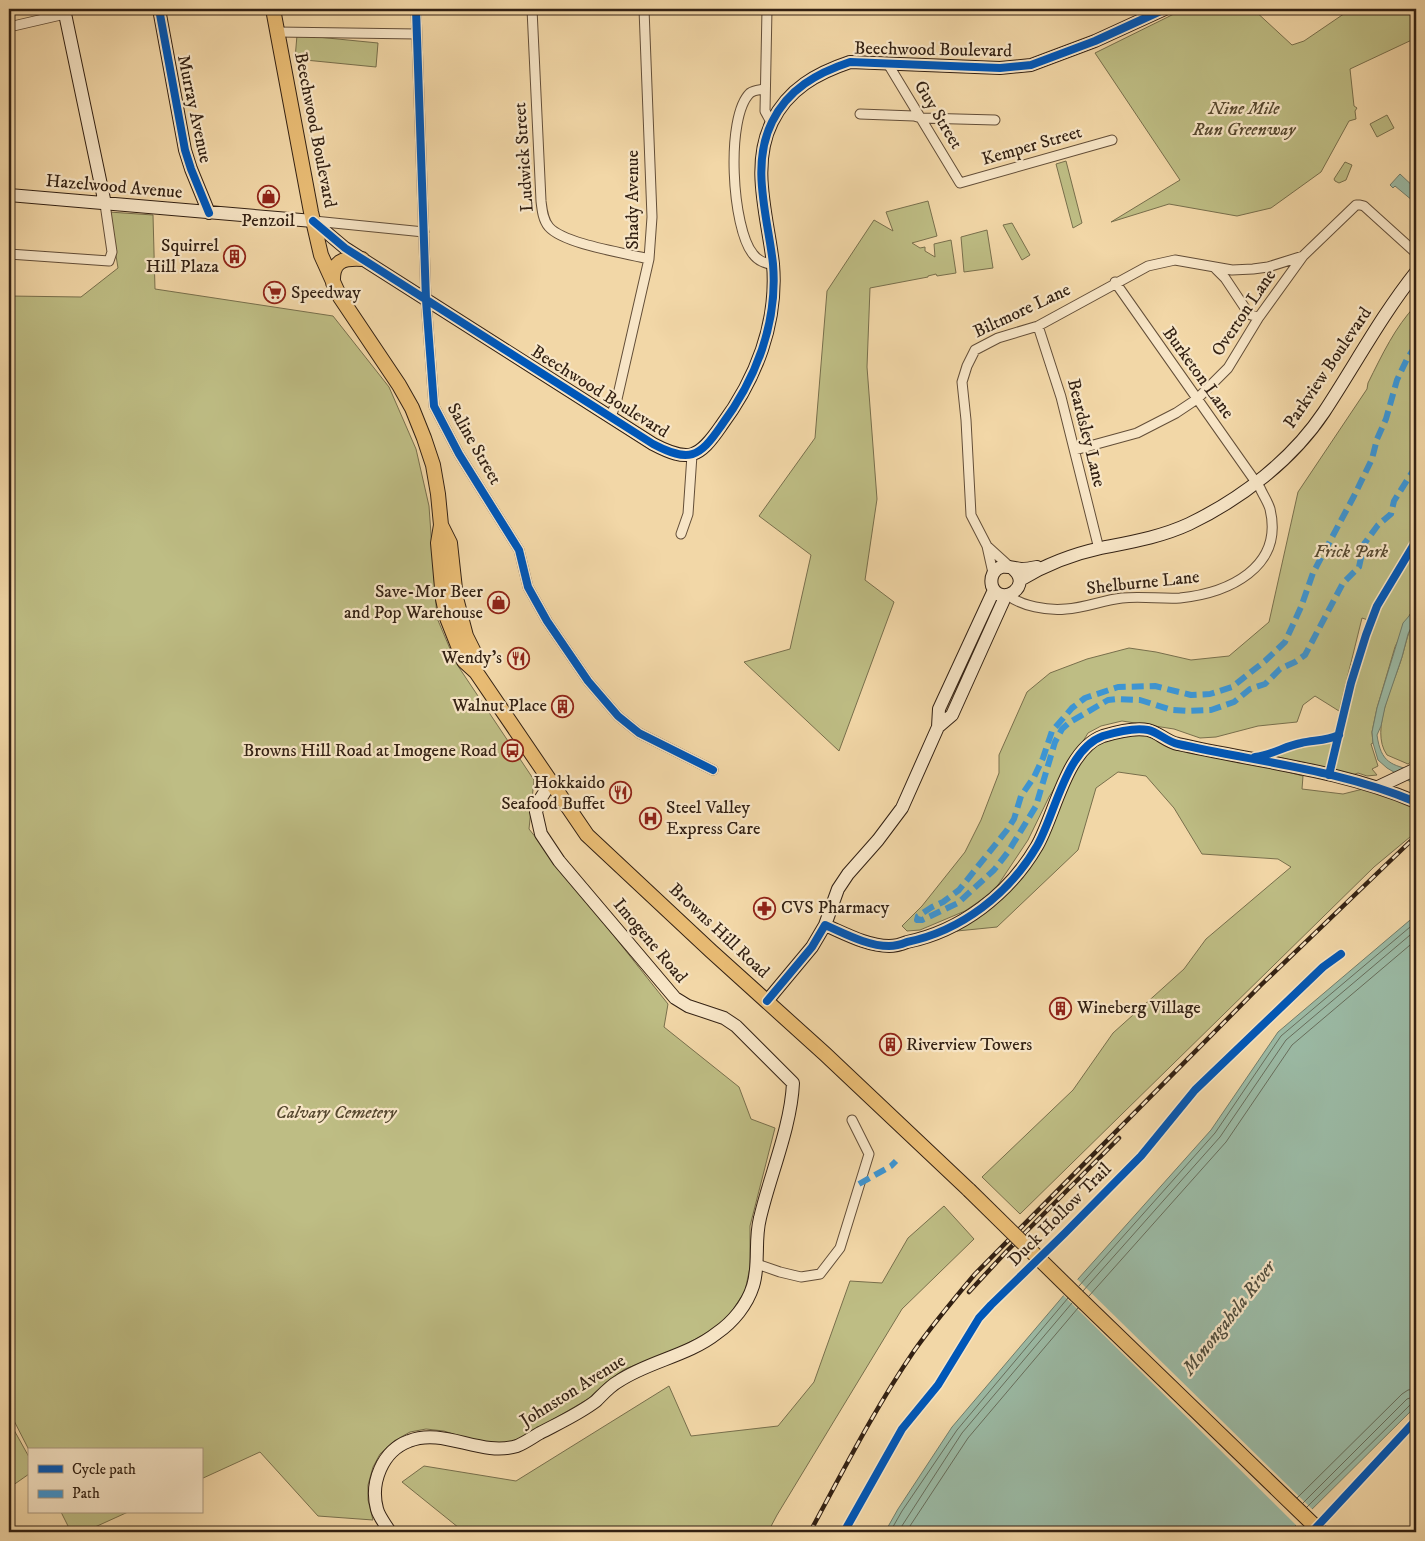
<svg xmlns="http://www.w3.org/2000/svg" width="1425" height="1541" viewBox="0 0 1425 1541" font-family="'IM FELL DW Pica',serif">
	<rect width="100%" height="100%" fill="#f2d7a7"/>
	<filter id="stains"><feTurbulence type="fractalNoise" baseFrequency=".004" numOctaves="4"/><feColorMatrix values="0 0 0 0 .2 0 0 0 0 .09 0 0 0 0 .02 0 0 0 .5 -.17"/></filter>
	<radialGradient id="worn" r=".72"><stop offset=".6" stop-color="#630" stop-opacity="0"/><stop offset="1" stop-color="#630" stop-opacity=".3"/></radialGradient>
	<path fill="#bebd84" stroke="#786f4c" d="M 1184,9 L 1253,9 L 1292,45 L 1304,41 L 1351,9 L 1416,9 L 1416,38 L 1350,69 L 1354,106 L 1357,108 L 1355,111 L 1356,119 L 1349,121 L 1321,172 L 1271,208 L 1237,216 L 1169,204 L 1111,222 L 1180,180 L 1095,53 Z
		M 297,35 L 378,43 L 376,67 L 295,59 Z
		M 1387,115 L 1394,128 L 1377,137 L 1370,124 Z
		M 1066,161 L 1082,223 L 1073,228 L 1056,164 Z
		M 1345,162 L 1352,165 L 1346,180 L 1339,183 L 1335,181 L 1334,179 Z
		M 928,201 L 937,236 L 912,243 L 920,248 L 925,247 L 925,251 L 935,257 L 934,244 L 951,240 L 956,273 L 937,276 L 936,274 L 928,276 L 928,277 L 870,288 L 867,367 L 877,499 L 865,580 L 894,602 L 839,751 L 744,662 L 790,649 L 811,555 L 759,516 L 815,438 L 827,291 L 874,220 L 893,231 L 886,212 Z
		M 109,212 L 153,215 L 155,289 L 333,316 L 389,387 L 416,449 L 429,506 L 437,618 L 456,663 L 534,780 L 529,829 L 668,1004 L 664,1027 L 739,1087 L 751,1119 L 775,1128 L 750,1226 L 750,1267 L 745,1291 L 732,1311 L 714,1329 L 675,1350 L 625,1369 L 609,1380 L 588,1399 L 523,1437 L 508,1443 L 478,1442 L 444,1431 L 426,1429 L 410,1432 L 394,1441 L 380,1454 L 373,1467 L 368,1485 L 368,1500 L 373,1520 L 318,1516 L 260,1452 L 201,1479 L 201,1450 L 29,1450 L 9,1411 L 9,296 L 81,297 L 118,268 Z
		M 1012,223 L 1030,255 L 1022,260 L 1003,225 Z
		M 987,230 L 993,268 L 964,272 L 961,237 Z
		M 1416,305 L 1416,608 L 1410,614 L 1395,647 L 1377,708 L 1372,732 L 1373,743 L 1371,744 L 1378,766 L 1372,769 L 1377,775 L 1367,776 L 1358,773 L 1353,775 L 1274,756 L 1269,752 L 1298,741 L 1321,739 L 1336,735 C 1346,696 1354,657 1371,621 L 1362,618 L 1339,711 L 1315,696 L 1303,705 L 1297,722 L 1258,726 L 1216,737 L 1200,738 L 1174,729 L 1122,721 L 1101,726 L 1088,733 L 1049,797 L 1028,840 L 994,891 L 965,911 L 920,930 L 907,931 L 902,926 L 922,906 L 965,852 L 981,820 L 999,773 L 999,755 L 1027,692 L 1050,673 L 1087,659 L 1129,648 L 1156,652 L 1191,660 L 1229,656 L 1269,622 L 1298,492 L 1367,389 L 1368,383 C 1382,355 1395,327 1416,305 Z
		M 1416,617 L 1416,758 L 1408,764 L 1387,755 C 1369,730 1395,682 1402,657 C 1406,643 1408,631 1416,617 Z
		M 1147,735 L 1303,776 L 1302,789 L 1343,794 L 1363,789 L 1416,806 L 1416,832 L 1374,867 L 1020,1214 L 982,1177 L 1073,1090 L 1113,1033 L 1184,969 L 1206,939 L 1291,867 L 1278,859 L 1202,854 L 1174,808 L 1146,776 L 1118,772 L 1096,788 L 1078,850 L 997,927 L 957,931 C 986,911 1014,893 1033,862 C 1055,825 1070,744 1120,735 C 1128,734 1138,735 1147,735 Z
		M 944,1206 L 974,1239 L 902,1309 L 777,1515 L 768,1532 L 464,1532 L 402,1482 L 424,1466 L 516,1481 L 669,1386 L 691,1436 L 778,1426 L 814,1382 L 850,1281 L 882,1283 L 908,1238 Z
		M 9,1421 L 29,1457 L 29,1474 L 9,1488 Z
		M 61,1512 L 128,1512 L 84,1532 L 71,1532 Z"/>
	<path fill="#9bbaa5" stroke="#717d6b" d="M 1400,174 L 1416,189 L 1416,198 L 1413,201 L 1395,186 L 1393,188 L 1390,185 Z
		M 1416,608 L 1416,617 L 1408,634 L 1402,657 L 1385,707 L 1381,726 L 1377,735 C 1381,763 1391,765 1416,771 L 1416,785 L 1387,768 L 1378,760 L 1373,743 L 1372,732 L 1377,708 L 1403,623 Z
		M 1416,915 L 1416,1406 L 1289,1532 L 885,1532 L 898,1509 L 952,1427 L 1070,1288 L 1211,1130 L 1278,1032 Z"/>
	<path fill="#f2d7a7" d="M 1076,1278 L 1314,1511 L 1298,1527 L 1062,1294 Z"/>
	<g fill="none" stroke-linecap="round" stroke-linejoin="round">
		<path stroke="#676e5c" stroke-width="1" d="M 1079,1286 L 1215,1133 L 1281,1036 L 1416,922
			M 1083,1291 L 1220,1137 L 1286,1040 L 1416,930
			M 1089,1296 L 1226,1142 L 1292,1045 L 1416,940
			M 1297,1498 L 1402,1394 L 1408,1390 L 1416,1389
			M 1303,1503 L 1407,1399 L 1416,1396
			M 1307,1507 L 1411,1404 L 1416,1403
			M 890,1532 L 902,1511 L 957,1430 L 1068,1298
			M 898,1532 L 962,1433 L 1072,1303
			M 906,1532 L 968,1438 L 1078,1308"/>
		<defs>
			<path id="street" d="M 416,9 L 426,300 L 434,406 L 459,454 L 519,550 L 528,587 L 547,621 L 588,681 L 618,716 L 639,733 L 713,770
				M 532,9 L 541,201 C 542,210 543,220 549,227 C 564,244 625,253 649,259
				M 767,9 L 765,111 L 771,122
				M 9,27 L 65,14
				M 278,32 L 417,34
				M 888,64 L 960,183 L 1112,140
				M 764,89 C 759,90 754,90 750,93 C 725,117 732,229 753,254 C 758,261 765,263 773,265
				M 860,114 L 914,116 L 921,118 L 995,120
				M 314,221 L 424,232
				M 9,254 L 109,261 L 112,252 L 105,204
				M 1214,267 L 1225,278 L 1247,311 L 1251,315 L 1259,317
				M 1038,326 L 1061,397 L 1099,549
				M 611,417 L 617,399 L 649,259 L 652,217 L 644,9
				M 1075,450 L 1137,433 L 1176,413 L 1197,399 L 1228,368 L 1259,317 L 1303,256 L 1356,205 L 1360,205 L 1364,206 L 1416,253
				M 681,534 L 688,514 L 692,455
				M 987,546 L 1009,566
				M 993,573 L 987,546 L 971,515 L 966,420 L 962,382 L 967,366 L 975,350 L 998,338 L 1038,326 L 1148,266 L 1175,260 L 1232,270 L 1253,269 L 1268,267 L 1303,256
				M 1008,595 C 1021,606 1048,611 1066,609 C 1085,608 1103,600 1122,598 C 1141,596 1161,599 1180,598 C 1228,593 1284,568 1270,509 C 1268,502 1263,495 1260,488 L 1115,282
				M 757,1264 L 780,1272 L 801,1277 L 820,1274 L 840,1248 L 869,1154 L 852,1120"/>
			<path id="secondary" d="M 64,9 L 105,204
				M 159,9 L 185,150 L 191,169 L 209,213
				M 9,195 L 313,221 L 345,248 L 653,444 C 689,463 699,458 721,426 C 756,379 778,323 773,264 C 768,218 750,166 772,122 C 788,89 817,73 850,62 L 1000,68 L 1031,65 L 1095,41 L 1165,9
				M 1012,568 C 1035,586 1000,608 992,586 C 991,582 991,578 993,574 C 999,562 1011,568 1021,569 C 1026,569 1032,568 1037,567
				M 1020,580 C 1045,565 1073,554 1101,548 C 1131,542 1161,537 1189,524 C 1241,499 1292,460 1324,412 C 1355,365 1381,316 1416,272
				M 938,727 L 952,715 L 1006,595
				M 1378,787 L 1416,769
				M 825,925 C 844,933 867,946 889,946 C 895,946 902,944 907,942 C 961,931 1009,894 1037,846 C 1055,815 1066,749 1103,736 C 1116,732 1134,727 1148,730 C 1158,732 1167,742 1178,744 C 1258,762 1341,770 1416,802
				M 767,1001 L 812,947 L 825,925 L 838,889 L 848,874 L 878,840 L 902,808 L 938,727 L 939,709 L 994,590
				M 390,1532 C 386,1525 379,1517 377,1509 C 370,1483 382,1451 409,1441 C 444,1427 480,1457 517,1446 C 525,1443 533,1437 540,1433 C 559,1423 579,1414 596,1401 C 603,1394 610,1386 619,1381 C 649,1361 688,1356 717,1333 C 733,1322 747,1305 753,1286 C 760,1264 754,1241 760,1218 C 770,1175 791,1127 793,1083 L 736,1026 L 724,1018 L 688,1006 L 675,998 L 559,861 L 541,834 L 536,812 L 541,798 L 551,782"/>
			<path id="primary" d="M 273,9 L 311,212 L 321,255 L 340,297 L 399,385 L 412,408 L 424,438 L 433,465 L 438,494 L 441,525 L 438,543 L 443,599 L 447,618 L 464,661 L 476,672 L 587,835 L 711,951 L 825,1054 L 969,1190
				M 333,283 C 332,261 342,258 362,259
				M 441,525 L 450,543 L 456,598 L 466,636 L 475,654 L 476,672
				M 1076,1295 L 1321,1532"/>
		</defs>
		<use href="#street" stroke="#634e38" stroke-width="11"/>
		<use href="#secondary" stroke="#332113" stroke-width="14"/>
		<use href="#primary" stroke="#332113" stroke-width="16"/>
		<use href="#street" stroke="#f7e5c6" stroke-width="9"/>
		<use href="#secondary" stroke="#f7e5c6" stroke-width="12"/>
		<use href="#primary" stroke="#e9bc74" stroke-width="14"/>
		<defs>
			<path id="rail" d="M 969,1292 L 1006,1252 L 1119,1138
				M 810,1532 C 843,1471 875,1408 914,1351 C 933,1324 954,1299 975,1274 L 1261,985 L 1416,836"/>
		</defs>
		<use href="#rail" stroke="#332113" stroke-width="4.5"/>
		<use href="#rail" stroke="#f7e5c6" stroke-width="2.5" stroke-dasharray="8" stroke-linecap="butt"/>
		<defs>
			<path id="primary-bridge" d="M 969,1190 L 1076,1295"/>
		</defs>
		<use href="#primary-bridge" stroke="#332113" stroke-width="16" stroke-linecap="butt"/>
		<use href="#primary-bridge" stroke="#e9bc74" stroke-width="14"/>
		<path stroke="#3d95d3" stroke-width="6" stroke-dasharray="12 6" stroke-linecap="butt" d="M 1416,345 L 1407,359 L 1397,380 L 1386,419 L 1377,439 L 1372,459 L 1354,496 L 1313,573 L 1301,607 L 1285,642 L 1265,661 L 1232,687 L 1210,694 L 1191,695 L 1155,686 L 1118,687 L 1085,698 L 1072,708 L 1052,731 L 1043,758 L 1034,777 L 1021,796 L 1014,819 L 1007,830 L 959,890 L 943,902 L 932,907 L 918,916 L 917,920 L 922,920 L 958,903 L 994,870 L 1008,852 L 1036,806 L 1055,742 L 1062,729 L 1070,722 L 1108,700 L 1117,699 L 1140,700 L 1172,710 L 1188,711 L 1211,710 L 1234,702 L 1250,689 L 1265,684 L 1280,669 L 1295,662 L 1305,655 L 1343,583 L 1359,567 L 1364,544 L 1378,525 L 1391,514 L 1394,501 L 1416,466
			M 859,1184 L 891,1166 L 896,1161"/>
		<defs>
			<path id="cycleway" d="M 159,9 L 185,150 L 191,169 L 209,213
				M 416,9 L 426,300 L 434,406 L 459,454 L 519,550 L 528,587 L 547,621 L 588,681 L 618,716 L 639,733 L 713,770
				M 313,221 L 345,248 L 653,444 C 689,463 699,458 721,426 C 756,379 778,323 773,264 C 768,218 750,166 772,122 C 788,89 817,73 850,62 L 1000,68 L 1031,65 L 1095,41 L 1165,9
				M 1255,757 C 1272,755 1285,746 1301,743 C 1314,740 1326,741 1339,735
				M 1329,775 L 1351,683 L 1366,635 L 1377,606 L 1416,541
				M 767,1001 L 812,947 L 825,925 C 844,933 867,946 889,946 C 895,946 902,944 907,942 C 961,931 1009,894 1037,846 C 1055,815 1066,749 1103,736 C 1116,732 1134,727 1148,730 C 1158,732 1167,742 1178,744 C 1258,762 1341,770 1416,802
				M 844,1532 L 902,1429 L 938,1385 L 979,1318 L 991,1305 L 1065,1233 L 1141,1156 L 1195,1090 L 1323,967 L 1341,954
				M 1312,1532 L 1416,1420"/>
		</defs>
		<use href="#cycleway" stroke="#f7e5c6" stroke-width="11"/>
		<use href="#cycleway" stroke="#0057b8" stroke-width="8"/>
	</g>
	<defs>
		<symbol id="shop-ring" viewBox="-11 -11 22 22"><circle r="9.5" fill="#f7e5c6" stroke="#8f2418" stroke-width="1.5"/><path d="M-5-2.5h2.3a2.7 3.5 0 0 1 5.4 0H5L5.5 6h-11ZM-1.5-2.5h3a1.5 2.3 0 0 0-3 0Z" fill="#8f2418"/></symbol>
		<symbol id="building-ring" viewBox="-11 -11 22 22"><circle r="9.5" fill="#f7e5c6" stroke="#8f2418" stroke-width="1.5"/><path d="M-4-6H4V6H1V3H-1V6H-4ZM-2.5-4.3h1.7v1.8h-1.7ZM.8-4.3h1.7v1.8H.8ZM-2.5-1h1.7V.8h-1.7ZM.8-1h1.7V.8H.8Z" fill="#8f2418"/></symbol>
		<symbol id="supermarket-ring" viewBox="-11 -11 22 22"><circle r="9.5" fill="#f7e5c6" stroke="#8f2418" stroke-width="1.5"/><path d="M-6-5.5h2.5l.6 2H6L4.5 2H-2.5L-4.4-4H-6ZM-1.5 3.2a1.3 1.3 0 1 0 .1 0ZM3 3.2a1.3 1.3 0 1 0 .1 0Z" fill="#8f2418"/></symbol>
		<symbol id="restaurant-ring" viewBox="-11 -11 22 22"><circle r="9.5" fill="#f7e5c6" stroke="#8f2418" stroke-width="1.5"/><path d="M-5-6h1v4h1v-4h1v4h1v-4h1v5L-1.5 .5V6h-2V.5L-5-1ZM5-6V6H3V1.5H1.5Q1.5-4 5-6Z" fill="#8f2418"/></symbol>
		<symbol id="bus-ring" viewBox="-11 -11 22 22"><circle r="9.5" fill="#f7e5c6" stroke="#8f2418" stroke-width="1.5"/><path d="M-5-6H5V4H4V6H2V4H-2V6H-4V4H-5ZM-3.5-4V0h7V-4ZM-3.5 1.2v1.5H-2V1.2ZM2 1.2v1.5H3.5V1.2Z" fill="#8f2418"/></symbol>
		<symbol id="hospital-ring" viewBox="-11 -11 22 22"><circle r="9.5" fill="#f7e5c6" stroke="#8f2418" stroke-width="1.5"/><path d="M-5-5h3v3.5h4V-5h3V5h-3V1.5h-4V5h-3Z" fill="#8f2418"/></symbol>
		<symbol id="pharmacy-ring" viewBox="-11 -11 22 22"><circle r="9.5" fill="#f7e5c6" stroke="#8f2418" stroke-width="1.5"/><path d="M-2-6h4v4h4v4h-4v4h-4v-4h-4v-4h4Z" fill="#8f2418"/></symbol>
	</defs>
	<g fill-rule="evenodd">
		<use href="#shop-ring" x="256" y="184" width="25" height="25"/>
		<use href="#building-ring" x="222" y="244" width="25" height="25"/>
		<use href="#supermarket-ring" x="262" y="280" width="25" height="25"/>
		<use href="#shop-ring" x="486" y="590" width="25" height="25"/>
		<use href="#restaurant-ring" x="506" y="646" width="25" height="25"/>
		<use href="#building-ring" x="550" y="694" width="25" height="25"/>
		<use href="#bus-ring" x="500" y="738" width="25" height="25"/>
		<use href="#restaurant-ring" x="608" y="780" width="25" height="25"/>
		<use href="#hospital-ring" x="638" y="806" width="25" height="25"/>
		<use href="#pharmacy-ring" x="752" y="896" width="25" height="25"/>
		<use href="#building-ring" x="1048" y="996" width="25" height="25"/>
		<use href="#building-ring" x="878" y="1032" width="25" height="25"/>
	</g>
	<g text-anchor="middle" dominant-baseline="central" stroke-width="4.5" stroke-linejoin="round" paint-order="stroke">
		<g font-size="18" fill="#332113" stroke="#f7e5c6">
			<text transform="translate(933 50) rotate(1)">Beechwood Boulevard</text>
			<text transform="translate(194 109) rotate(78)">Murray Avenue</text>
			<text transform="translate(938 115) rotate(59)">Guy Street</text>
			<text transform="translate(315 130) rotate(79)">Beechwood Boulevard</text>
			<text transform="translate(1032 146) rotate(-16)">Kemper Street</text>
			<text transform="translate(524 157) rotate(-94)">Ludwick Street</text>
			<text transform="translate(114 187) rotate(5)">Hazelwood Avenue</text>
			<text transform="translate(633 200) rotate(-90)">Shady Avenue</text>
			<text transform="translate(1022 311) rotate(-25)">Biltmore Lane</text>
			<text transform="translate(1244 313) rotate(-56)">Overton Lane</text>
			<text transform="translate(1328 368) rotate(-56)">Parkview Boulevard</text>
			<text transform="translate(1198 373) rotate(54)">Burketon Lane</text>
			<text transform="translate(600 392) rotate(32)">Beechwood Boulevard</text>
			<text transform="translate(1086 433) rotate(76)">Beardsley Lane</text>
			<text transform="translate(474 444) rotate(60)">Saline Street</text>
			<text transform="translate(1143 583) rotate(-6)">Shelburne Lane</text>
			<text transform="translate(719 931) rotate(43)">Browns Hill Road</text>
			<text transform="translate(650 941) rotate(50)">Imogene Road</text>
			<text transform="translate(1060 1215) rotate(-45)">Duck Hollow Trail</text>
			<text transform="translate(573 1391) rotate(-32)">Johnston Avenue</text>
		</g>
		<g font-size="18" font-style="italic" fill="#56482f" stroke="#f7e5c6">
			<text x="1244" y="109">Nine Mile<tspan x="1244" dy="21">Run Greenway</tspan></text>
			<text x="1351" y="552">Frick Park</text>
			<text x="336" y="1113">Calvary Cemetery</text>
		</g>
		<g font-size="18" fill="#332113" stroke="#f7e5c6" text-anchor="end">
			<text x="268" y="221" text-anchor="middle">Penzoil</text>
			<text x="219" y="246">Squirrel<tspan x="219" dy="21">Hill Plaza</tspan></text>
			<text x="291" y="293" text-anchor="start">Speedway</text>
			<text x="483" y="592">Save-Mor Beer<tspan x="483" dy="21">and Pop Warehouse</tspan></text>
			<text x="502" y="658">Wendy's</text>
			<text x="547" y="706">Walnut Place</text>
			<text x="497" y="751">Browns Hill Road at Imogene Road</text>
			<text x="605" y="783">Hokkaido<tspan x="605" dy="21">Seafood Buffet</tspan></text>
			<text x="666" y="808" text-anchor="start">Steel Valley<tspan x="666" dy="21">Express Care</tspan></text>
			<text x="781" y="908" text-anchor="start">CVS Pharmacy</text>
			<text x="1077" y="1008" text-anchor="start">Wineberg Village</text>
			<text x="906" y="1045" text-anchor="start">Riverview Towers</text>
		</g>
		<g font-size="19" font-style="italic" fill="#524f3f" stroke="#f7e5c6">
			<text transform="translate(1229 1318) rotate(-52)">Monongahela River</text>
		</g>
	</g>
	<rect width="1425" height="1541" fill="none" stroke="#f2d7a7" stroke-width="30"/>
	<rect x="10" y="10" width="1405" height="1521" fill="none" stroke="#332113" stroke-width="2.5"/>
	<rect x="15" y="15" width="1395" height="1511" fill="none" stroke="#332113"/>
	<rect x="28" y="1448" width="175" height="65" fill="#f7e5c6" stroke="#a9977e"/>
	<rect x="38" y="1465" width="25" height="8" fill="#0057b8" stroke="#a9977e"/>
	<text x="72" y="1474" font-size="15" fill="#332113">Cycle path</text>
	<rect x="38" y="1490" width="25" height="8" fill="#3d95d3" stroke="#a9977e"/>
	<text x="72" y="1498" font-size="15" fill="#332113">Path</text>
	<rect width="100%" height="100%" filter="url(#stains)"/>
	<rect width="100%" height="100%" fill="url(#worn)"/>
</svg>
